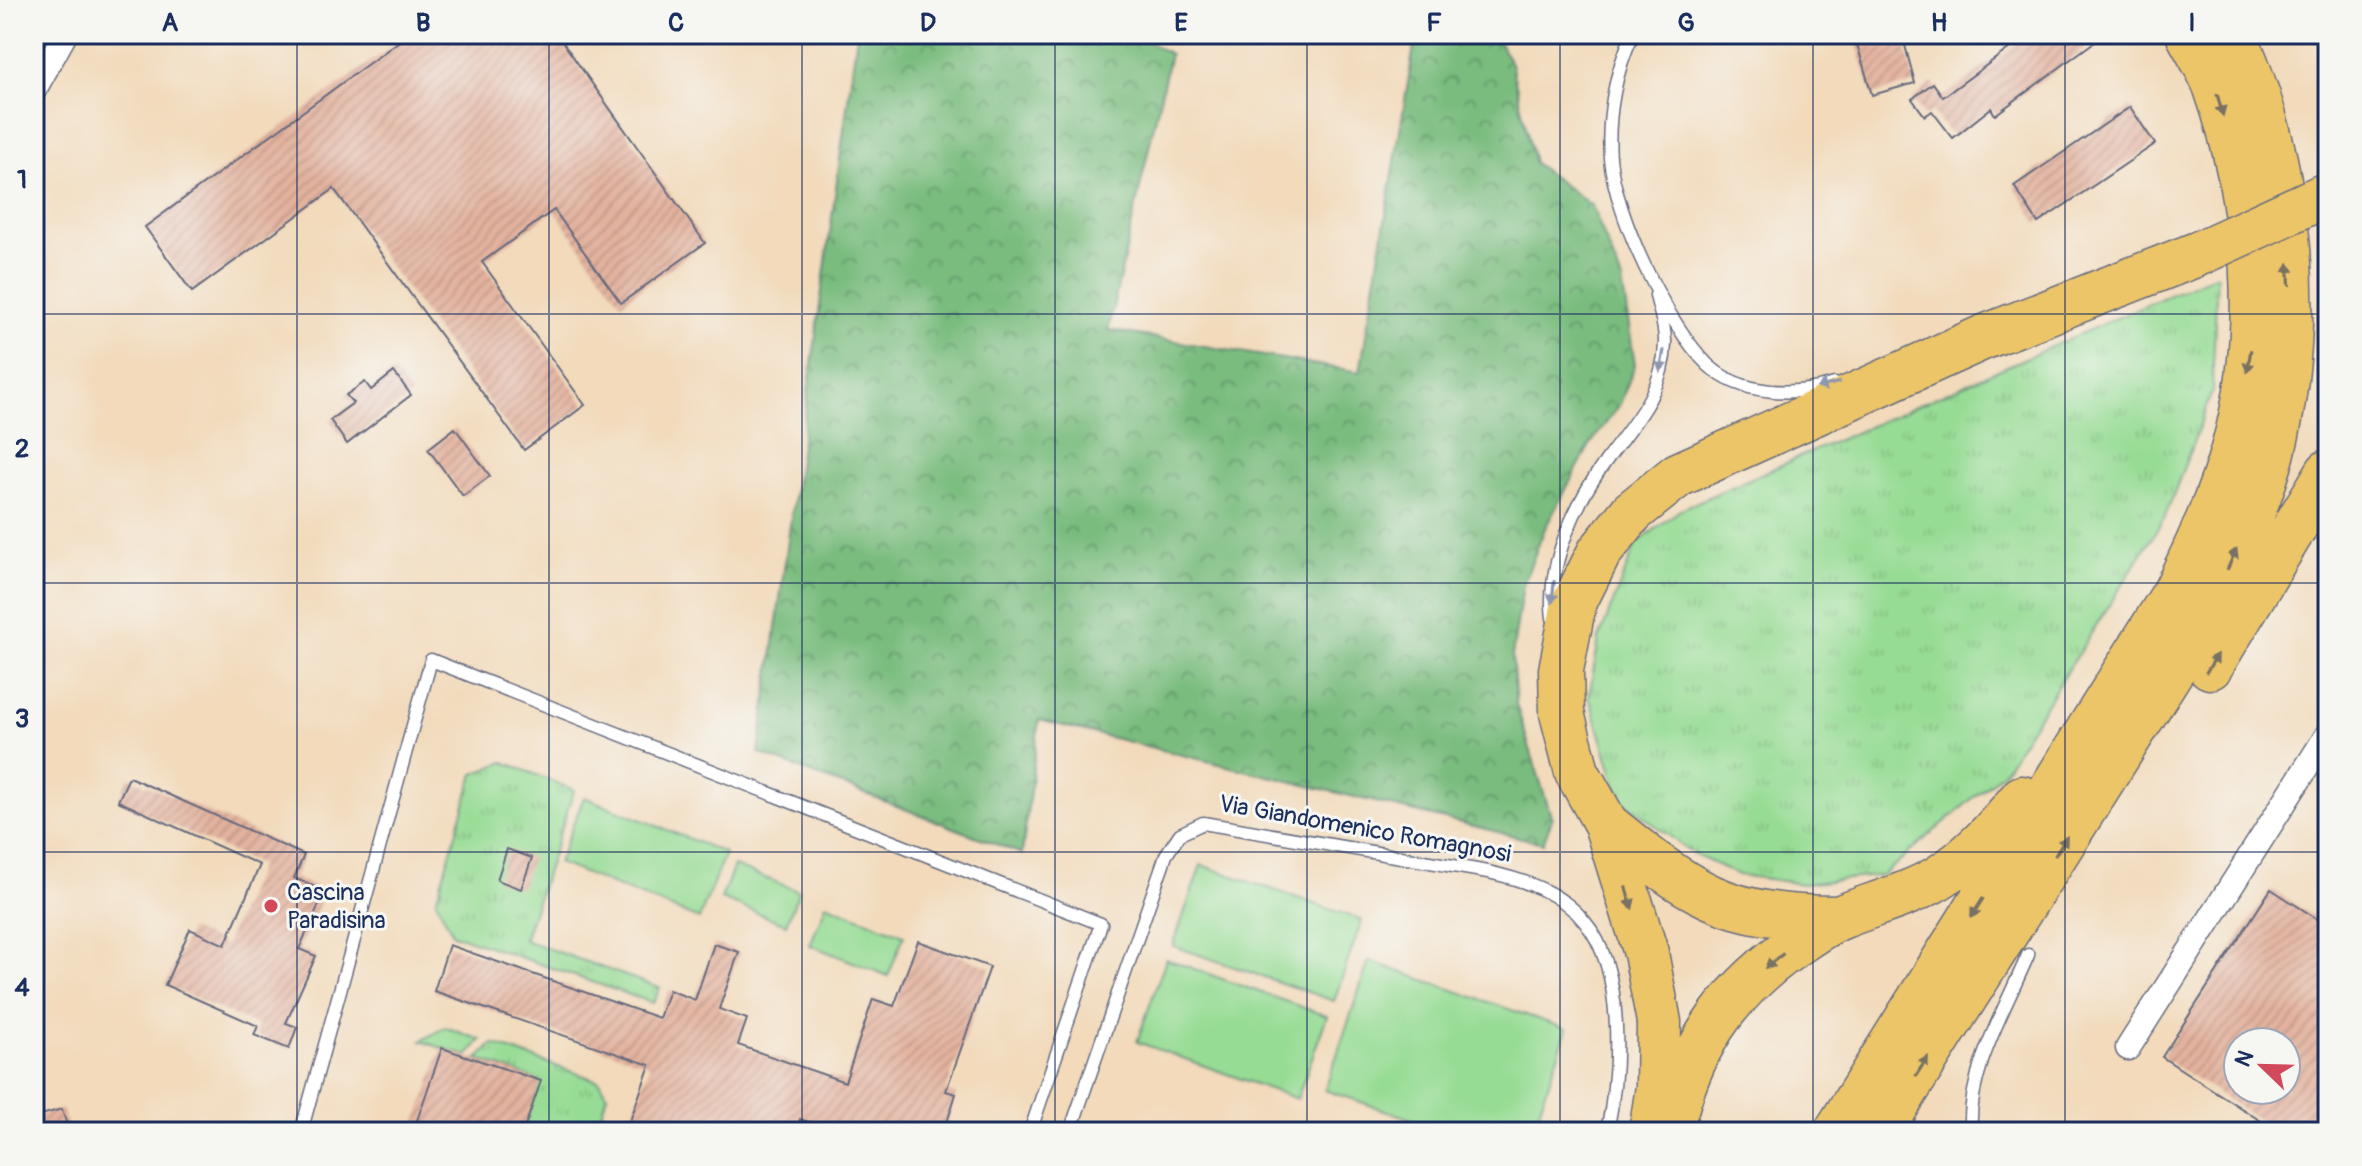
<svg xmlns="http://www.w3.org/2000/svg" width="2362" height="1166" viewBox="0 0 2362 1166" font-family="Pangolin,sans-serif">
	<defs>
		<pattern id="grass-tufts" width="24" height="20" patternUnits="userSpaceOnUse" patternTransform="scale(2)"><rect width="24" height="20" fill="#97dc94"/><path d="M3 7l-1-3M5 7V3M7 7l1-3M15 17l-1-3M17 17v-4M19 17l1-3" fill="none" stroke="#82bd82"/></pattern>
		<pattern id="forest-crowns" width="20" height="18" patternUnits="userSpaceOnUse" patternTransform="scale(2)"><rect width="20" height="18" fill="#79bc7e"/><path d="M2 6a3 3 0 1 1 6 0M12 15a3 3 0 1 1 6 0" fill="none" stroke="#62996a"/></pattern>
		<pattern id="building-hatch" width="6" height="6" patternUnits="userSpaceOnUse" patternTransform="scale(2)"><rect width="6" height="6" fill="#e3b29e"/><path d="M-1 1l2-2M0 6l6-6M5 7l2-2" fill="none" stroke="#c2998a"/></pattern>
	</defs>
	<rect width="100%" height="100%" fill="#f6f6f2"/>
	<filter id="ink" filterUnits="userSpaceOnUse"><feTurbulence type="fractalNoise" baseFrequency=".0125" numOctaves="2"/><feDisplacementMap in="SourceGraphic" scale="16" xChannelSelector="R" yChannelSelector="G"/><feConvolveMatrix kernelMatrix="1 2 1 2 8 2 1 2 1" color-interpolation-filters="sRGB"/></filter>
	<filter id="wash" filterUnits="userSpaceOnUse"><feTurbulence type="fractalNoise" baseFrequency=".006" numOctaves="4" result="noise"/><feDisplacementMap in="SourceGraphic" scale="32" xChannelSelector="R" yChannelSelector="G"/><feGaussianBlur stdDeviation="1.8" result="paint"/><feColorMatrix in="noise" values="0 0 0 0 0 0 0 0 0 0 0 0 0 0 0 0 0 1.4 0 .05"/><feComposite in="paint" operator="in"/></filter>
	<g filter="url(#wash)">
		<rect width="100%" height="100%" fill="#f2dabb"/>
		<path fill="url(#grass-tufts)" stroke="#598679" stroke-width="2" d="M 2217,274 L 2212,392 L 2165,517 L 2003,772 L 1883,875 L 1803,884 L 1739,875 L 1695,855 L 1620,799 L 1589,696 L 1599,639 L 1636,544 L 1681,509 Z
			M 504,762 L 574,790 L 524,940 L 660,988 L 653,1003 L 453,934 L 436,901 L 474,774 Z
			M 445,1027 L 481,1040 L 467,1056 L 421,1041 Z
			M 493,1044 L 599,1081 L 607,1095 L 595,1132 L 523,1132 L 540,1081 L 478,1059 Z"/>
		<path fill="url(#forest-crowns)" stroke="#4a766e" stroke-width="2" d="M 857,34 L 1134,34 L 1170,54 L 1108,330 L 1360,372 L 1416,34 L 1494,34 L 1511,63 L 1534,163 L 1592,206 L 1622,281 L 1635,365 L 1620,404 L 1590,445 L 1545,528 L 1523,585 L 1512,656 L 1516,704 L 1552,819 L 1543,843 L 1039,720 L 1022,854 L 759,753 Z"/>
		<path fill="#97dc94" stroke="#598679" stroke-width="2" d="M 584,797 L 725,853 L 699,919 L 558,863 Z
			M 1201,865 L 1362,920 L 1334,1001 L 1173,946 Z
			M 734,866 L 799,891 L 786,924 L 721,899 Z
			M 826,904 L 904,935 L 888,976 L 810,945 Z
			M 1166,959 L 1327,1016 L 1297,1099 L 1137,1042 Z
			M 1369,961 L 1567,1029 L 1532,1132 L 1450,1132 L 1325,1090 Z"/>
		<g id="blocks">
			<path fill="url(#building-hatch)" fill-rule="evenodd" d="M 409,34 L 557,34 L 705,243 L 621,303 L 554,210 L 482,262 L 585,405 L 524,450 L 334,189 L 192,292 L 145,227 Z
				M 1854,34 L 1902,34 L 1915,83 L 1872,95 Z
				M 2029,34 L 2105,34 L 1995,115 L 1991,108 L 1953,138 L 1932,111 L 1925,116 L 1912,99 L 1933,83 L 1943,97 Z
				M 2130,107 L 2155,144 L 2038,223 L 2014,186 Z
				M 394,372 L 411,395 L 347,444 L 330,420 L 353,403 L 346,395 L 365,382 L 371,390 Z
				M 455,428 L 490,476 L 463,496 L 428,449 Z
				M 129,777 L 304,855 L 294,878 L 325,891 L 299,949 L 316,956 L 286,1023 L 297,1027 L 289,1049 L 254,1035 L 258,1026 L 165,985 L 190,929 L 225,945 L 260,865 L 118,801 Z
				M 507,849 L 532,858 L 521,889 L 497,880 Z
				M 2271,889 L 2328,926 L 2328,1132 L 2278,1132 L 2162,1057 ZM 2238,1042 L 2286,1042 L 2286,1090 L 2238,1090 Z
				M 918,941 L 990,967 L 946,1091 L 956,1094 L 944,1132 L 839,1132 L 800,1119 L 796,1132 L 626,1132 L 650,1065 L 434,991 L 449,945 L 659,1018 L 669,990 L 695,1000 L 714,944 L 739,952 L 719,1009 L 747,1019 L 738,1045 L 845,1082 L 873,999 L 894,1006 Z
				M 442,1048 L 541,1081 L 523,1132 L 413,1132 Z
				M 62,1109 L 69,1132 L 34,1132 L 34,1117 Z"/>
		</g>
	</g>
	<g filter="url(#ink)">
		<use href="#blocks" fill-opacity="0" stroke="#666b7f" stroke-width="2"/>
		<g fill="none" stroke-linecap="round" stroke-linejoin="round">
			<defs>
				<path id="lane" d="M 1633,34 C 1615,71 1607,117 1610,158 C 1615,215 1667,325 1708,365 C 1741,396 1795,396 1835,384
					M 1553,618 C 1546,565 1576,501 1608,458 C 1634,423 1664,390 1665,344 C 1666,328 1659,310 1656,295
					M 301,1132 L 431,660 L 1101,924 L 1030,1132
					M 1070,1132 L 1166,855 L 1180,834 L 1203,823 L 1488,872 C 1524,880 1561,892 1585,922 C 1626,971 1619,1073 1607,1132
					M 1971,1132 C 1967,1071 2005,1010 2028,955"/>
				<path id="street" d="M 34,90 L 65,34
					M 2128,1048 L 2328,734"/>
				<path id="highway" d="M 2210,667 L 2328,472
					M 1606,824 C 1692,894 1724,918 1839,918
					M 1671,1128 C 1691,1048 1722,998 1789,949 C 1805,938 1823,924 1841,917 C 1873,904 1907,896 1938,878 C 1971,858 1998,827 2022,798
					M 1651,1132 L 1658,1087 L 1659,1022 L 1646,953 L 1606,824 L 1577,772 L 1562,713 L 1561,670 L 1574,603 L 1599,553 L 1632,512 L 1678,475 L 1982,338 L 2195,255
					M 1836,1132 L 2175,592 C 2198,544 2220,497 2234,446 C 2266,331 2255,200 2216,88 C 2209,69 2197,51 2188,34
					M 1880,1132 L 2210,610 C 2232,559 2259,506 2273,452 C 2306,315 2291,162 2234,34"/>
			</defs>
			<use href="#lane" stroke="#666b7f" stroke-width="15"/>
			<use href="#street" stroke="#666b7f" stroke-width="27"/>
			<use href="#highway" stroke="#666b7f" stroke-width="47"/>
			<use href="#lane" stroke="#fff" stroke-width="12"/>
			<use href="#street" stroke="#fff" stroke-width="24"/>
			<use href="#highway" stroke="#edc569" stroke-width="44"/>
			<defs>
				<path id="highway-bridge" d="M 2195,255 L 2328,194"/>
			</defs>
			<use href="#highway-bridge" stroke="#666b7f" stroke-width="47" stroke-linecap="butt"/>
			<use href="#highway-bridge" stroke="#edc569" stroke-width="44"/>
		</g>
		<defs><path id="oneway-solid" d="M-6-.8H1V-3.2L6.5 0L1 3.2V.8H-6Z" transform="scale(2)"/></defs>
		<g fill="#797263">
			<use href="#oneway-solid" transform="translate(2220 105) rotate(75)"/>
			<use href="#oneway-solid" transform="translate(2289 274) rotate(-92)"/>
			<use href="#oneway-solid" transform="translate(2249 361) rotate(99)"/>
			<use href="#oneway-solid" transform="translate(2232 559) rotate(-66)"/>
			<use href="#oneway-solid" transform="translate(2212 663) rotate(-58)"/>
			<use href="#oneway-solid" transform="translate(2061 846) rotate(-58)"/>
			<use href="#oneway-solid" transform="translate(1629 898) rotate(73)"/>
			<use href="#oneway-solid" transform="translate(1977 908) rotate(122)"/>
			<use href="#oneway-solid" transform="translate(1774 961) rotate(142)"/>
			<use href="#oneway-solid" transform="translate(1922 1066) rotate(-58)"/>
		</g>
		<g fill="#8d97ae">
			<use href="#oneway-solid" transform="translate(1662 361) rotate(100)"/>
			<use href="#oneway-solid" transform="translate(1828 385) rotate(167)"/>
			<use href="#oneway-solid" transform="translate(1553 592) rotate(96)"/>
		</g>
	</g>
	<path fill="none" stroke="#1b2f5e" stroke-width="2" stroke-opacity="0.55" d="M 297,34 L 297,1132M 549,34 L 549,1132M 802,34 L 802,1132M 1055,34 L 1055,1132M 1307,34 L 1307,1132M 1560,34 L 1560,1132M 1813,34 L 1813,1132M 2065,34 L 2065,1132M 34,314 L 2328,314M 34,583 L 2328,583M 34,852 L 2328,852"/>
	<circle fill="#d1495b" stroke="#f6f6f2" stroke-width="3" cx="271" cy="906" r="8"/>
	<g text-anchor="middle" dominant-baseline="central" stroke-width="6" stroke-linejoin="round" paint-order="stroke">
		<g font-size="24" fill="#1b2f5e" stroke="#f6f6f2">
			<text transform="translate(1365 829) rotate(10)">Via Giandomenico Romagnosi</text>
		</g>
		<g font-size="24" fill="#1b2f5e" stroke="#f6f6f2" text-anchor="start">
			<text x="287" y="892">Cascina<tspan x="287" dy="28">Paradisina</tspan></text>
		</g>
	</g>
	<rect width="2362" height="1166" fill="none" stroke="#f6f6f2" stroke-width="88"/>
	<g transform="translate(2262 1066) rotate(293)"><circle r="38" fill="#f6f6f2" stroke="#9ea6b7" stroke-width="2"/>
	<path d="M0-6L14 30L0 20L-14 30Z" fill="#d1495b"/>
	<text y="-12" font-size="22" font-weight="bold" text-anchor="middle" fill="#1b2f5e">N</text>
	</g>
	<rect x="44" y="44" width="2274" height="1078" fill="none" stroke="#1b2f5e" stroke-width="3"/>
	<g font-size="26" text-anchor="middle" font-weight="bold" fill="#1b2f5e">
		<text x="170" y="31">A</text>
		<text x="423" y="31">B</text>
		<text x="676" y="31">C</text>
		<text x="928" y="31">D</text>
		<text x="1181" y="31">E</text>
		<text x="1434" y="31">F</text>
		<text x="1686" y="31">G</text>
		<text x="1939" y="31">H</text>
		<text x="2192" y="31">I</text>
		<text x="22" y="188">1</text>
		<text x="22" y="457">2</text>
		<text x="22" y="727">3</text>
		<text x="22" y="996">4</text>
	</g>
</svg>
